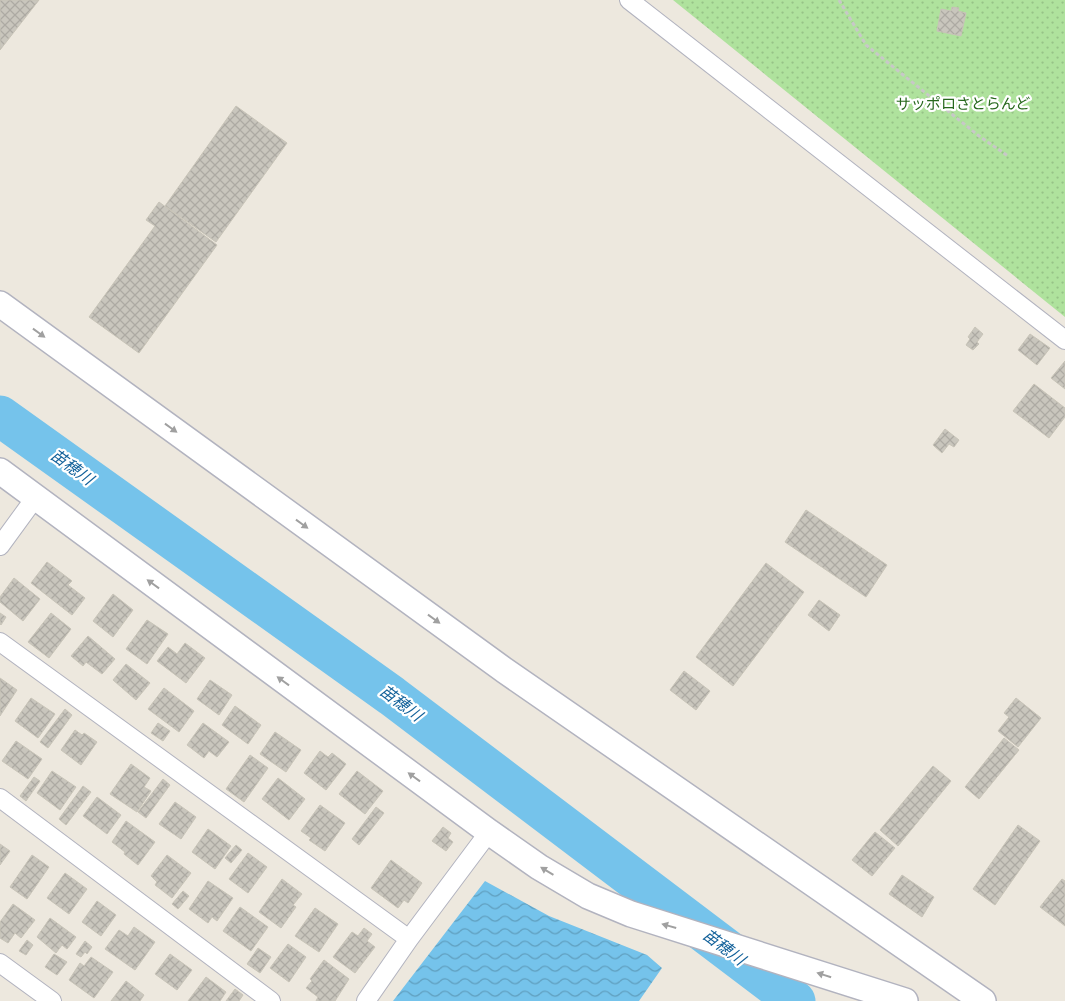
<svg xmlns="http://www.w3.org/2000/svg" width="1065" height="1001" viewBox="0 0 1065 1001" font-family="'Public Sans','Noto Sans JP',sans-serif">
	<defs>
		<pattern id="grass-dots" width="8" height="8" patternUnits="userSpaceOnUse" patternTransform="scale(1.25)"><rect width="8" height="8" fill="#afe29d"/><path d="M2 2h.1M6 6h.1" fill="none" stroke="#97c287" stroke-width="1.8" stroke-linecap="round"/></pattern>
		<pattern id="water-waves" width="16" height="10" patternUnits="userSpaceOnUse" patternTransform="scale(1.25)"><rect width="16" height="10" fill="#75c3eb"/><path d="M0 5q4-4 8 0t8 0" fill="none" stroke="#609fbf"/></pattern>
		<pattern id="building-cross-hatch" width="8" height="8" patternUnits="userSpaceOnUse" patternTransform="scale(1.25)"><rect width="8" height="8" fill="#c9c6bd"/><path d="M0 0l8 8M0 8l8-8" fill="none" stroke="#adaaa3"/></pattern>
	</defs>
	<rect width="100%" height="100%" fill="#ede8de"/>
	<path fill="url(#grass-dots)" d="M 673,0 L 1065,0 L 1065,317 Z"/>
	<path fill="url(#water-waves)" d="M 485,881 L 549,916 L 647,955 L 662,968 L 639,1001 L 393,1001 Z"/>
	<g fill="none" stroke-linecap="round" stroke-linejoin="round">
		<path stroke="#75c3eb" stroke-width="41" d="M 0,416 L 392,696 L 795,1001"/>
	</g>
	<path fill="url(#building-cross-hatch)" stroke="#c8c4b8" d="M 0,0 L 39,0 L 0,50 Z
		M 952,7 L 959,8 L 958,11 L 966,13 L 961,36 L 937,31 L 941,9 L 951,11 Z
		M 236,106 L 287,143 L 216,242 L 165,206 Z
		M 159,202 L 217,245 L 139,353 L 89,317 L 155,226 L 146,220 Z
		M 975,327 L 983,334 L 977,342 L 979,344 L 973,350 L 966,345 L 970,339 L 968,337 Z
		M 1030,334 L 1050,348 L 1037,365 L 1018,350 Z
		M 1065,361 L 1065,389 L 1051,378 Z
		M 1034,384 L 1065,408 L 1065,417 L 1049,438 L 1013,411 Z
		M 945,429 L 959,440 L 954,447 L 949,444 L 942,453 L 933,445 Z
		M 806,510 L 887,565 L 866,597 L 785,542 Z
		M 47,562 L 72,581 L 68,585 L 85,598 L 72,615 L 31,583 Z
		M 766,563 L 804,592 L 733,686 L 696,657 Z
		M 14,578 L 40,599 L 23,621 L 0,602 L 0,597 Z
		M 113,594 L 133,610 L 113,637 L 93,621 Z
		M 819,600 L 840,615 L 829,631 L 808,615 Z
		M 0,613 L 6,617 L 1,625 L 0,624 Z
		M 51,613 L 71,629 L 49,658 L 28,642 Z
		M 147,620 L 168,634 L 147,664 L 126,649 Z
		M 88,636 L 115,659 L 102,674 L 86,662 L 83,666 L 71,656 Z
		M 185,643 L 205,658 L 186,683 L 157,661 L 168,647 L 177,654 Z
		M 126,664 L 150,683 L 136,700 L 113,680 Z
		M 684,671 L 710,691 L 696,710 L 670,690 Z
		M 0,678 L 17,690 L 0,716 Z
		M 210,680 L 232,695 L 219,715 L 197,699 Z
		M 164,688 L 194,711 L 179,732 L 148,709 Z
		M 31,698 L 55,714 L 38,738 L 15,721 Z
		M 1016,698 L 1041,718 L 1018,747 L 998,731 L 1009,717 L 1004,713 Z
		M 235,706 L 261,725 L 248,744 L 222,725 Z
		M 65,709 L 72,715 L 48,748 L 40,742 Z
		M 158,723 L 170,731 L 163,741 L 151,733 Z
		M 203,723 L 229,742 L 217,757 L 209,751 L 204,758 L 187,745 Z
		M 75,730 L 82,735 L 84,733 L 97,742 L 81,765 L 61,750 Z
		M 275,732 L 301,750 L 286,772 L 260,754 Z
		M 1004,738 L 1019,750 L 979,799 L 965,787 Z
		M 16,741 L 42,759 L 28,779 L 2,761 Z
		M 320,751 L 328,757 L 332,753 L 346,764 L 326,790 L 304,773 Z
		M 250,755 L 268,768 L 244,802 L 226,789 Z
		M 131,764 L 150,778 L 144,787 L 151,791 L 137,812 L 110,794 Z
		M 933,766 L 951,781 L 898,846 L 880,830 Z
		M 52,771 L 76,787 L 60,810 L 37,793 Z
		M 357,771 L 383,791 L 365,814 L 339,794 Z
		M 34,777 L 40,781 L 26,801 L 20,796 Z
		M 278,778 L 305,799 L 289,820 L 262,799 Z
		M 163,779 L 170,785 L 146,818 L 138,812 Z
		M 83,786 L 91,792 L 66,825 L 59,819 Z
		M 97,797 L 121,815 L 107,834 L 83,816 Z
		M 175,802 L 196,817 L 181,839 L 159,824 Z
		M 320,805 L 345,823 L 325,851 L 309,840 L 311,838 L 301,831 Z
		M 376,807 L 384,813 L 359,845 L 352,839 Z
		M 126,821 L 155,842 L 138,865 L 124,854 L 125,852 L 112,842 Z
		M 1018,825 L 1040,841 L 995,905 L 973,889 Z
		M 443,827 L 451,833 L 448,838 L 453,842 L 446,851 L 432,841 Z
		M 208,829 L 231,846 L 215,869 L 192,852 Z
		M 875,832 L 895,848 L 872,876 L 852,860 Z
		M 0,844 L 10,851 L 0,865 Z
		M 236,845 L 242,850 L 231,863 L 225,858 Z
		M 248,853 L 267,867 L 248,893 L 229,879 Z
		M 32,855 L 49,867 L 27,899 L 10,887 Z
		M 167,855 L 191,873 L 172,898 L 155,885 L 157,882 L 151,876 Z
		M 391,860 L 422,883 L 408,903 L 404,900 L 398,908 L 371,888 Z
		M 65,873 L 87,889 L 69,914 L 47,898 Z
		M 902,875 L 934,897 L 922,917 L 889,894 Z
		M 282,879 L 302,894 L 293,905 L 296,907 L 281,928 L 259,912 Z
		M 1062,879 L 1065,881 L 1065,926 L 1040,907 Z
		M 208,881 L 233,898 L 217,921 L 212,917 L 208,923 L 189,909 Z
		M 183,891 L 189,896 L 178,909 L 172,904 Z
		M 97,901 L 116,915 L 101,936 L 82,922 Z
		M 13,904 L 35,920 L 21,938 L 15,933 L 8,943 L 0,938 L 0,922 Z
		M 240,907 L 268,927 L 251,951 L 223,931 Z
		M 315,908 L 338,924 L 319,952 L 295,936 Z
		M 50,918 L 76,937 L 67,949 L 62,945 L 56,953 L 37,937 Z
		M 134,927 L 155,942 L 135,970 L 105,949 L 119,930 L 128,936 Z
		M 364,928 L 372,934 L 367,941 L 375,947 L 355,973 L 333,957 L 352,932 L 358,936 Z
		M 27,940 L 33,945 L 26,955 L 19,951 Z
		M 85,941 L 92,947 L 87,954 L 85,952 L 81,957 L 76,954 Z
		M 288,944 L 306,957 L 289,982 L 270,968 Z
		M 258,948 L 271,957 L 260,973 L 247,964 Z
		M 54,954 L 67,962 L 57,975 L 45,967 Z
		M 170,954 L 192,970 L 177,990 L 155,974 Z
		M 91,957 L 113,972 L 94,998 L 69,980 L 80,963 L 84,966 Z
		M 324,960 L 349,979 L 335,1001 L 316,1001 L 318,997 L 306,988 L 312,981 L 310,979 Z
		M 206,977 L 226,992 L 220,1001 L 188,1001 Z
		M 126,981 L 144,995 L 140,1001 L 111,1001 Z
		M 235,989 L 243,995 L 239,1001 L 226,1001 Z"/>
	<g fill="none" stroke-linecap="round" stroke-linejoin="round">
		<defs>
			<path id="street" d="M 629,0 L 1065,340
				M 0,546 L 35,498
				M 0,642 L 409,939
				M 0,798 L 271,1001
				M 0,963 L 52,1001
				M 366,1001 L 409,939 L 489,832"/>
			<path id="secondary" d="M 0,304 L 504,670 L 983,1001
				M 0,471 L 489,832 L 539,867 L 588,896 L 631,914 L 905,1001"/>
		</defs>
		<use href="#street" stroke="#b2b3bf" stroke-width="20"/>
		<use href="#secondary" stroke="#b2b3bf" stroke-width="28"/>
		<path stroke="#c8c8c8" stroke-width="3" stroke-dasharray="4 2.5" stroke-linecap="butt" d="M 839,0 L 866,45 L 979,136 L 1008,156"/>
		<use href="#street" stroke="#fff" stroke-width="18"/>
		<use href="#secondary" stroke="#fff" stroke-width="25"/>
	</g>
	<defs><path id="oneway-solid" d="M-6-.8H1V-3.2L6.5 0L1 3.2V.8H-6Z" transform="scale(1.25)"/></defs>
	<g fill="#a0a0a0">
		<use href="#oneway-solid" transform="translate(39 333) rotate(36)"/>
		<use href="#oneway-solid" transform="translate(171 428) rotate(36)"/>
		<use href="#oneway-solid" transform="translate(302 524) rotate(36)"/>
		<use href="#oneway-solid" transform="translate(153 584) rotate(-144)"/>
		<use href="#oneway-solid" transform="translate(434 619) rotate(36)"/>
		<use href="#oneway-solid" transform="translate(283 681) rotate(-144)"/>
		<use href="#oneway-solid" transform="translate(414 777) rotate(-144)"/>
		<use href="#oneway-solid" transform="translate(547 871) rotate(-149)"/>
		<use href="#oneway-solid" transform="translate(669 926) rotate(-164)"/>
		<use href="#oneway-solid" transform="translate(824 975) rotate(-162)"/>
	</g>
	<g text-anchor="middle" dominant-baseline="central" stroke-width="4.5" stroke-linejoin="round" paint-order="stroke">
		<g font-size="15" fill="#27681d" stroke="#fff">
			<text x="963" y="103">サッポロさとらんど</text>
		</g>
		<g font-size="16" font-style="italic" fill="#12619a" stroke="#fff">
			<text transform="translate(72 467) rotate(36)">苗穂川</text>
			<text transform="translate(401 703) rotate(37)">苗穂川</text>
			<text transform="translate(724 947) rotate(37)">苗穂川</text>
		</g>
	</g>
</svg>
